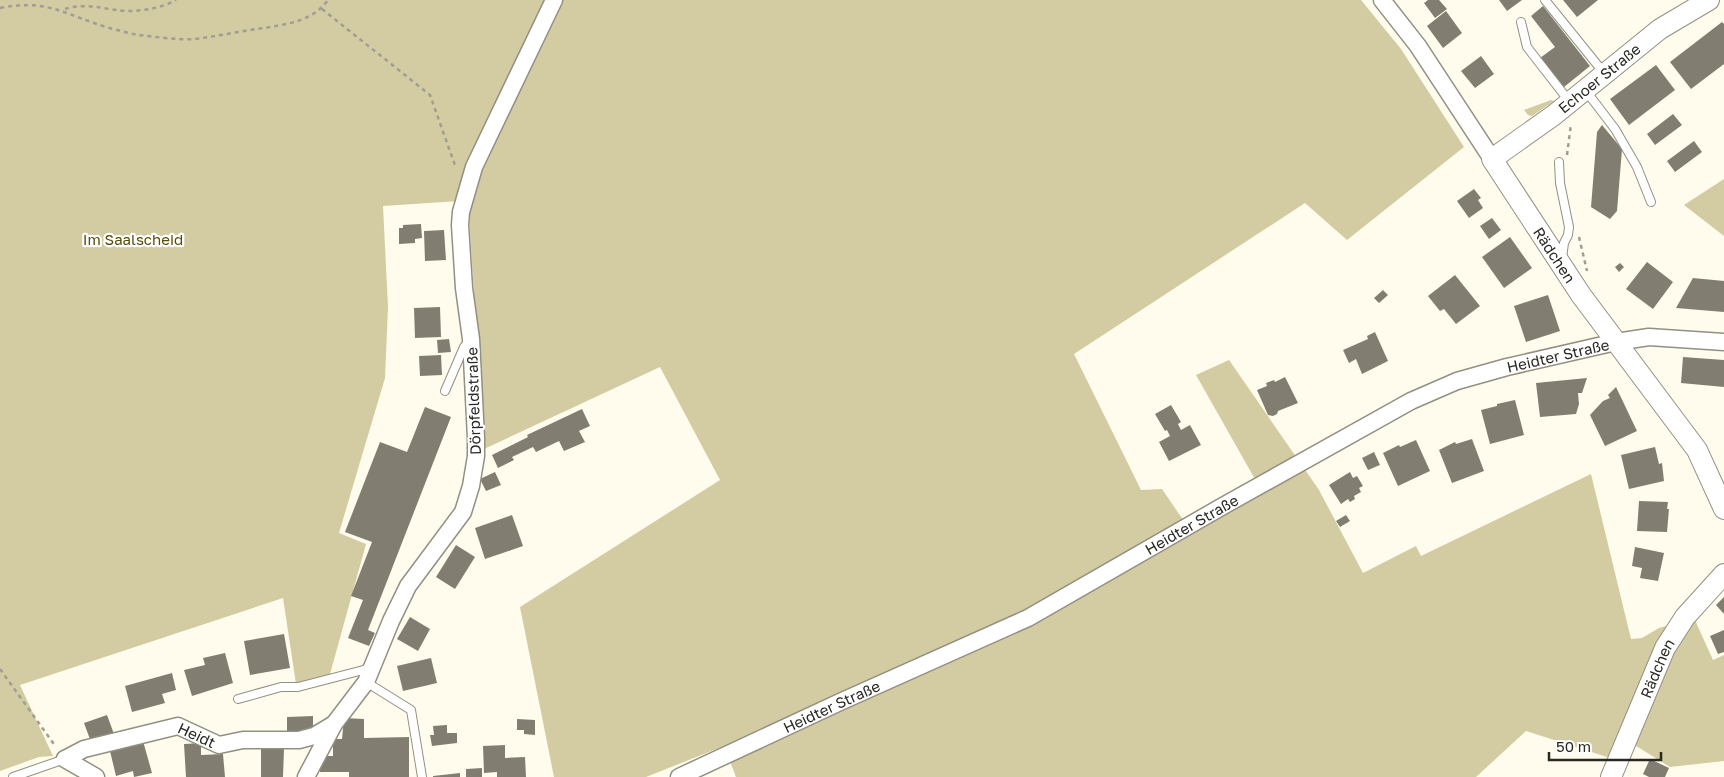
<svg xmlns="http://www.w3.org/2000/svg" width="1724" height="777" viewBox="0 0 1724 777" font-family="'Golos Text',sans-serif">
	<rect width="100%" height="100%" fill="#fffced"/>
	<path fill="#d3cba2" d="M 0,0 L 1361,0 L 1401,49 L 1464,147 L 1347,240 L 1305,203 L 1074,354 L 1141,490 L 1162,489 L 1188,527 L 1260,488 L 1196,375 L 1229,360 L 1319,490 L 1363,573 L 1416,546 L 1421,556 L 1591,474 L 1631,639 L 1642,638 L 1659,628 L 1694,618 L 1713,660 L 1724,655 L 1724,761 L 1670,767 L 1633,744 L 1607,757 L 1526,731 L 1476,777 L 736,777 L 724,746 L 646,777 L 554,777 L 520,607 L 720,480 L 660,367 L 484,449 L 468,201 L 459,201 L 383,206 L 388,307 L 385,378 L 339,533 L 366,544 L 330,674 L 296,684 L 283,598 L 20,685 L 53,756 L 39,757 L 0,771 Z
		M 1551,100 L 1554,101 L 1532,116 L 1528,115 L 1524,110 Z
		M 1724,179 L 1724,236 L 1684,205 Z"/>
	<path fill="#817e71" d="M 1428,0 L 1439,0 L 1447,9 L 1435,18 L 1424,3 Z
		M 1499,0 L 1522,0 L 1507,11 Z
		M 1563,0 L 1598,0 L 1577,17 Z
		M 1543,6 L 1590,66 L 1564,87 L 1540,58 L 1555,47 L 1531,16 Z
		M 1446,11 L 1462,33 L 1443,48 L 1427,26 Z
		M 1722,22 L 1724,24 L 1724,64 L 1691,89 L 1670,62 Z
		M 1481,56 L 1494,74 L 1475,88 L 1461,71 Z
		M 1656,65 L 1675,90 L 1629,125 L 1610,99 Z
		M 1673,114 L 1682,125 L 1655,145 L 1647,134 Z
		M 1602,125 L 1622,149 L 1617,211 L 1610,219 L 1591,207 L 1597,132 Z
		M 1694,141 L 1702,152 L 1675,172 L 1667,161 Z
		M 1474,189 L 1481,198 L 1478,200 L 1483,208 L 1469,218 L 1457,201 Z
		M 1492,218 L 1501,230 L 1489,239 L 1480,226 Z
		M 421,224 L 422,238 L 415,239 L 415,243 L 399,244 L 399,228 L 403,228 L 403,225 Z
		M 444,230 L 446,260 L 425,261 L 424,231 Z
		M 1510,237 L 1532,268 L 1504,288 L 1482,257 Z
		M 1647,262 L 1673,282 L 1653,309 L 1626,289 Z
		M 1620,263 L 1624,267 L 1619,272 L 1615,267 Z
		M 1455,275 L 1480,306 L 1456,324 L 1444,309 L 1440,311 L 1428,296 Z
		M 1693,278 L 1724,281 L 1724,312 L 1676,308 Z
		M 1383,290 L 1388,295 L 1379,303 L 1374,298 Z
		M 1548,295 L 1560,331 L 1526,342 L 1514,306 Z
		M 440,307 L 441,337 L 415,338 L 414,308 Z
		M 1375,332 L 1388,361 L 1362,374 L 1356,359 L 1349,363 L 1343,350 L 1368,339 L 1367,336 Z
		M 449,339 L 451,352 L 438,353 L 437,340 Z
		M 441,355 L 442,375 L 420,376 L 419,356 Z
		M 1683,357 L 1724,360 L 1724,387 L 1681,383 Z
		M 1285,377 L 1298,403 L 1278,411 L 1277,414 L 1273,416 L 1268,415 L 1257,390 L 1267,386 L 1266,383 L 1274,380 L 1275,382 Z
		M 1587,378 L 1582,393 L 1578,393 L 1579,404 L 1576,414 L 1540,417 L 1536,383 Z
		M 1616,387 L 1637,431 L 1605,446 L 1590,415 L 1603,401 L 1610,398 L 1608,395 Z
		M 1515,400 L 1524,435 L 1490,444 L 1481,410 L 1497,406 L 1497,404 Z
		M 1171,405 L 1181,422 L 1178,424 L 1181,430 L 1190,425 L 1201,445 L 1169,461 L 1159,442 L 1170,436 L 1167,430 L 1165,431 L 1155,414 Z
		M 425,407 L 451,417 L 368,630 L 375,633 L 369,646 L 348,638 L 363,600 L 351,596 L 372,542 L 345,532 L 380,442 L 407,452 Z
		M 582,409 L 590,426 L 579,431 L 585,442 L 564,451 L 559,441 L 536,452 L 533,447 L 512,457 L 514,460 L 498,468 L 492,455 L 528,437 L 527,435 Z
		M 1472,439 L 1484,471 L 1452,483 L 1439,450 L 1455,442 L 1456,444 Z
		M 1416,440 L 1430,471 L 1398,486 L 1383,453 L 1399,445 L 1400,447 Z
		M 1655,447 L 1659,464 L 1662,463 L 1664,481 L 1629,489 L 1621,455 Z
		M 1374,452 L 1380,465 L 1368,470 L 1362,458 Z
		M 495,472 L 501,485 L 486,491 L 480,479 Z
		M 1350,472 L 1353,478 L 1357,476 L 1363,486 L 1359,488 L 1361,492 L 1354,496 L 1355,499 L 1350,502 L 1348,499 L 1341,504 L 1329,485 Z
		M 1639,501 L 1668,502 L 1667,509 L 1669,509 L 1667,532 L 1637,531 Z
		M 512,515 L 523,546 L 485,559 L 475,528 Z
		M 1346,515 L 1350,521 L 1340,527 L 1336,521 Z
		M 456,545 L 475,557 L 455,589 L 436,577 Z
		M 1635,547 L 1664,553 L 1658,581 L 1640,578 L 1642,568 L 1632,566 Z
		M 1724,597 L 1724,614 L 1716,605 Z
		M 410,617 L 430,629 L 418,651 L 397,639 Z
		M 1724,630 L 1724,652 L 1718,654 L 1710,636 Z
		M 284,634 L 290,668 L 250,675 L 244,641 Z
		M 225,653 L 233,683 L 192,696 L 184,670 L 205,665 L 203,658 Z
		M 431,658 L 437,683 L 403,691 L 397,666 Z
		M 172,673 L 176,690 L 162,694 L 165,703 L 132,712 L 125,686 Z
		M 107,715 L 114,734 L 91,742 L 84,723 Z
		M 313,716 L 313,735 L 287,736 L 287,717 Z
		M 344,718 L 364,719 L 364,738 L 409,737 L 409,777 L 349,777 L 349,772 L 320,772 L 319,756 L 333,756 L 333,739 L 342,739 Z
		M 517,719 L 535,720 L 535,735 L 524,734 L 524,730 L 517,730 Z
		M 447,725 L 447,733 L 457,733 L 457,743 L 432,746 L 430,735 L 434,735 L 433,726 Z
		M 143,741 L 152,773 L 134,777 L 133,771 L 116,776 L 110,751 Z
		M 201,743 L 201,755 L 223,754 L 225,777 L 186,777 L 184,744 Z
		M 505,745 L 505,758 L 525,757 L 526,777 L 497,777 L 497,772 L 484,773 L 483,746 Z
		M 261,749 L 284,749 L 283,777 L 261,777 Z
		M 1650,759 L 1669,768 L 1665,777 L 1649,777 L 1643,774 Z
		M 482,768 L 482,777 L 466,777 L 466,769 Z
		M 460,773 L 460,777 L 433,777 L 433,776 Z"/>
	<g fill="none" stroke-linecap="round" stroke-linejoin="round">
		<defs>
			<path id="service" d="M 1545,0 L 1604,73
				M 1521,22 L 1527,47 L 1569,101
				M 1586,91 L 1615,129 L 1637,167 L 1651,202
				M 1559,162 L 1560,183 L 1569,227 L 1568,235 L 1564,243 L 1562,258
				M 445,391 L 464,347 L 469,341
				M 366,682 L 411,710 L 422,777
				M 238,699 L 281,687 L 298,687 L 371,668
				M 13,777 L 65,759"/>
			<g id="minor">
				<path d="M 1382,0 L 1418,46 L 1492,159"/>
				<path id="s1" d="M 65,759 L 84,749 L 178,726 L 219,745 L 243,740 L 299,740 L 314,736 L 334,724"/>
				<path d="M 65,759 L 96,777"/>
				<path d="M 306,777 L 334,724 L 366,682 L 391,621 L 408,586 L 463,512 L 471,486 L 476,456 L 476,438 L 471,339 L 464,288 L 460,225 L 461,212 L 474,167 L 554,0"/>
				<path id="s2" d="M 679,777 L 840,702 L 1028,618 L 1223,506 L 1411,401 L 1457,381 L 1507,367 L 1616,342 L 1649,337 L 1724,342"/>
			</g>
			<g id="tertiary">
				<path id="s3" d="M 1709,0 L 1660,29 L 1554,115 L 1492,159 L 1581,295 L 1697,450 L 1724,509"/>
				<path id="s4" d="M 1611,777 L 1665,648 L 1685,617 L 1724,574"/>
			</g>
		</defs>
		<use href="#service" stroke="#929082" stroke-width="10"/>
		<use href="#minor" stroke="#929082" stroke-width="19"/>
		<use href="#tertiary" stroke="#929082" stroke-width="22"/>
		<path stroke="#a09e93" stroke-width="2.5" stroke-dasharray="4 4" stroke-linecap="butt" d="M 0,8 C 42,0 57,10 94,23 C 108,28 124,32 138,35 C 157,37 177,40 195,39 C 218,36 241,31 264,28 C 288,24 313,21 328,0
			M 65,9 C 87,2 105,10 127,11 C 143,11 162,8 176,0
			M 322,9 L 430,95 L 456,168
			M 1567,155 L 1571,124
			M 1579,237 L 1587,271
			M 0,669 L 56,747"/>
		<use href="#service" stroke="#fff" stroke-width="8"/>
		<use href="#minor" stroke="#fff" stroke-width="16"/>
		<use href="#tertiary" stroke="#fff" stroke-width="20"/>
	</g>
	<g text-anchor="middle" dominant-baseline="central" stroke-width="4.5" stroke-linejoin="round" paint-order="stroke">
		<g font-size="15" fill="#292822" stroke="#fff">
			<text transform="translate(1599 78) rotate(-39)">Echoer Straße</text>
			<text stroke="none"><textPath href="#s3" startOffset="384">Rädchen</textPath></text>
			<text stroke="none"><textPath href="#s2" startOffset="978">Heidter Straße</textPath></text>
			<text transform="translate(473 401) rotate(-92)">Dörpfeldstraße</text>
			<text stroke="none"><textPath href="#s2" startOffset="572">Heidter Straße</textPath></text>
			<text stroke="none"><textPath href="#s4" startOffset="118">Rädchen</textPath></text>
			<text stroke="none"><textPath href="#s2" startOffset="168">Heidter Straße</textPath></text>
			<text stroke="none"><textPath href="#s1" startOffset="139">Heidt</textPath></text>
		</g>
		<g font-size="15" fill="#594c0a" stroke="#fff">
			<text x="133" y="239">Im Saalscheid</text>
		</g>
	</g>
	<path d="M1549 752v8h112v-8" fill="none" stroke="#292822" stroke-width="2.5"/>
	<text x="1556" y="752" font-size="15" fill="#292822" stroke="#ffffff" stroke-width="4" paint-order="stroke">50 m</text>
</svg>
